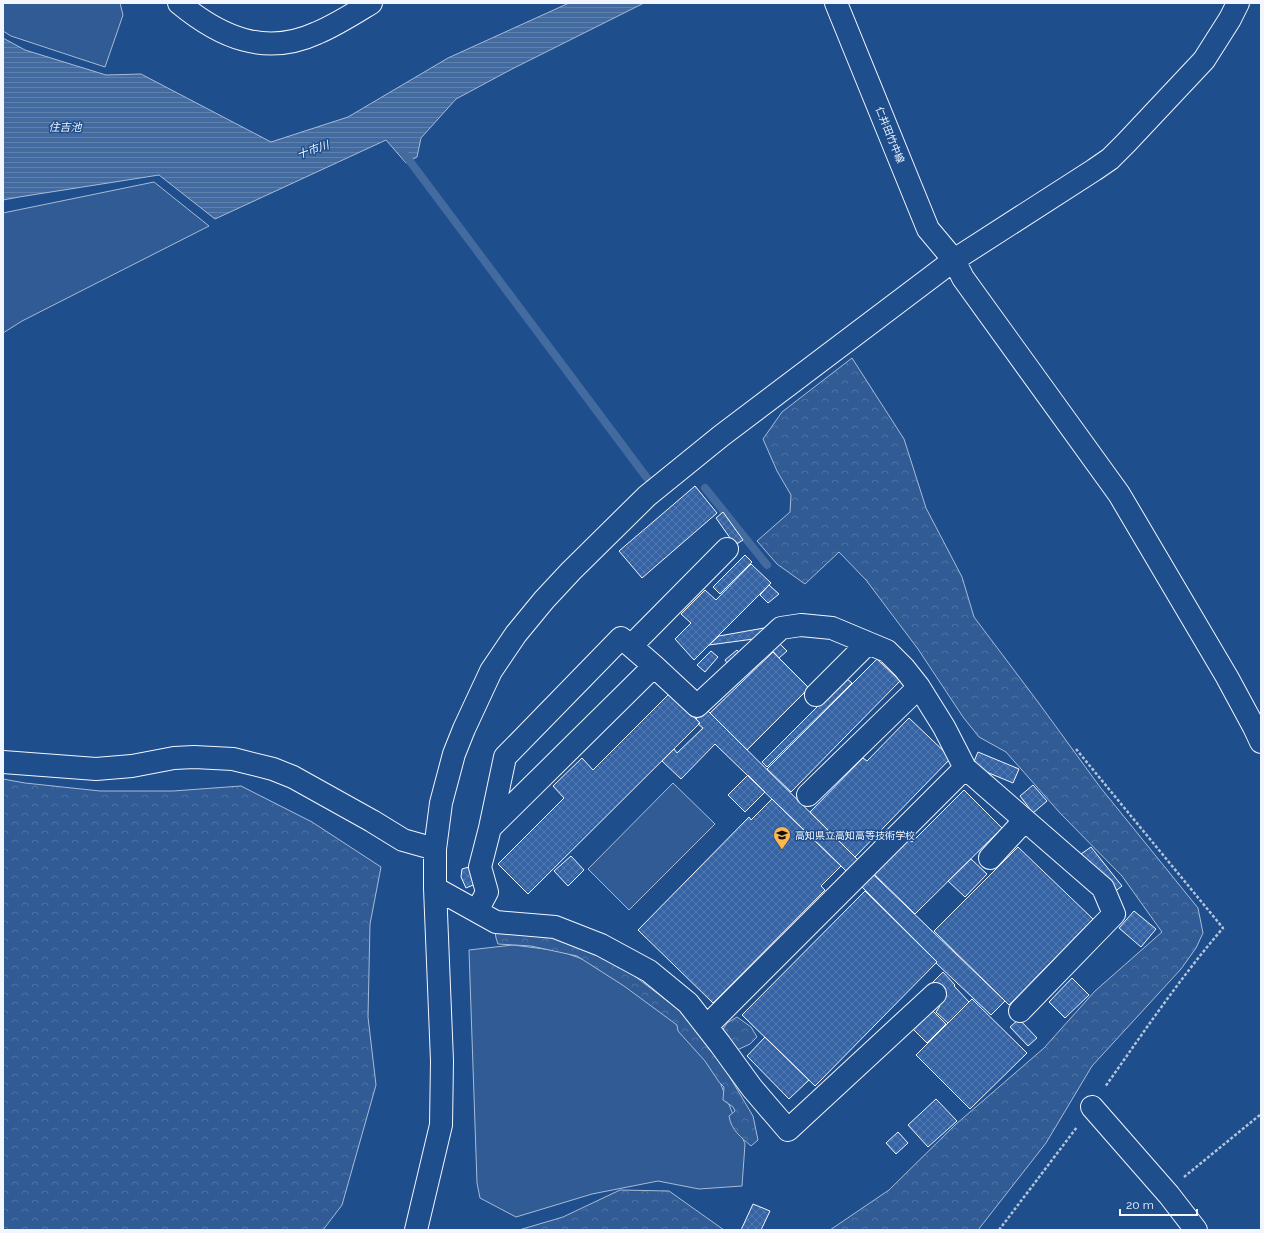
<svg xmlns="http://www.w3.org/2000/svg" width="1264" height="1233" viewBox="0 0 1264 1233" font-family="Raleway,'Noto Sans JP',sans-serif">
	<defs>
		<pattern id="forest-crowns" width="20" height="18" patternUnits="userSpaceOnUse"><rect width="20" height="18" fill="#305b95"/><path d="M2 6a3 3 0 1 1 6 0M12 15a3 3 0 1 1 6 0" fill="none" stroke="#4e73a5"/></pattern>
		<pattern id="water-rules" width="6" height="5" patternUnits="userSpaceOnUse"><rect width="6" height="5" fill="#446ba0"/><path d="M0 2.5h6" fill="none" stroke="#5f81ae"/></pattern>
		<pattern id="building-cross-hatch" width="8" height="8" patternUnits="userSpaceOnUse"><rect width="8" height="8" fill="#3563a3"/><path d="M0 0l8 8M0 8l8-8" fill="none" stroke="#537ab1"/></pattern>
	</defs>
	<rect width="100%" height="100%" fill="#1f4e8c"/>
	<path fill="#305b95" stroke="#a8bbd7" d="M 3,3 L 120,3 L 123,15 L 105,67 L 11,36 L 3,31 Z
		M 154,182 L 209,226 L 22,321 L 3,333 L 3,213 Z
		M 673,783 L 715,824 L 629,910 L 588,869 Z
		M 513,945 L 560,951 L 596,964 L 681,1024 L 715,1070 L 745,1144 L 742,1186 L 699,1189 L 658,1181 L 592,1194 L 516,1217 L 480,1198 L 477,1183 L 469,950 Z"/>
	<path fill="url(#forest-crowns)" stroke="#a8bbd7" d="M 852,358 L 904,439 L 926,508 L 962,577 L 974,617 L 1038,702 L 1100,787 L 1198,908 L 1203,933 L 1196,948 L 1181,969 L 1092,1066 L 1046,1143 L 978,1230 L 830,1230 L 889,1190 L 955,1125 L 1044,1048 L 1095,991 L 1162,932 L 1122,876 L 1060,813 L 1006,752 L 979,737 L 963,717 L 918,649 L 866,580 L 839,552 L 805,584 L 777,564 L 757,541 L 790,512 L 791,495 L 777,471 L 763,439 L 782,412 Z
		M 3,779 L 25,783 L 100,791 L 173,791 L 241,786 L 312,822 L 381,867 L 370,924 L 368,1017 L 376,1085 L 342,1205 L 323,1230 L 3,1230 Z
		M 495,931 L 548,932 L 620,965 L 674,1006 L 698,1026 L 716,1054 L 753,1116 L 758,1140 L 751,1146 C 741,1137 731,1130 729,1116 L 735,1111 L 733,1107 L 723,1100 L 724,1087 L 719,1082 L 705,1061 L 678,1031 L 677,1025 L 624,986 L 577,956 L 531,946 L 498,944 L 496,938 Z
		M 737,1017 L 751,1027 L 757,1037 L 750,1044 L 737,1050 L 722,1031 L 727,1023 Z
		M 620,1190 L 669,1191 L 724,1230 L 519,1230 L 563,1217 Z"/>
	<path fill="url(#water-rules)" stroke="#a8bbd7" d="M 569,3 L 644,3 L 512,69 L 456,99 L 421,138 L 417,157 L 406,163 L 386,140 L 215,219 L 159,175 L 19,197 L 3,200 L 3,38 L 25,50 L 106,75 L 141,74 L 271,142 L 348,117 L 448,58 Z"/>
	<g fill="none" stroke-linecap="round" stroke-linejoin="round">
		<path stroke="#446ba0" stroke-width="8" d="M 403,152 L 647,478
			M 705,488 L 767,565"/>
	</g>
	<path fill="url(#building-cross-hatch)" stroke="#f2f6ff" d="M 695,486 L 717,513 L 642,578 L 619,551 Z
		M 723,512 L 743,540 L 735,545 L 716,518 Z
		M 745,555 L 752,562 L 720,594 L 713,587 Z
		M 751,564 L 771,583 L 694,660 L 675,639 L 691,623 L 681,614 L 705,590 L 716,600 Z
		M 769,585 L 779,594 L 768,603 L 760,595 Z
		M 764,628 L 787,651 L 779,658 L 761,638 L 709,645 L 719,636 Z
		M 737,650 L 742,656 L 730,667 L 725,660 Z
		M 711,651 L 718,657 L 705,672 L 697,665 Z
		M 773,652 L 809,688 L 747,750 L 710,713 Z
		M 877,659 L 900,681 L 791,792 L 767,769 Z
		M 846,678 L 852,683 L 767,767 L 762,762 Z
		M 670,693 L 700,723 L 528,894 L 498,864 L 564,798 L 553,786 L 582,758 L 593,770 Z
		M 705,708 L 855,857 L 1005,1001 L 991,1015 L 936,963 L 937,962 L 841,866 L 715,744 L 681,779 L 662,761 L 674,749 L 677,753 L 703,728 L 698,724 L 700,723 L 696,719 Z
		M 909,718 L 951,758 L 855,857 L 810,812 L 863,758 L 867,761 Z
		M 978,752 L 1019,769 L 1013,783 L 972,766 Z
		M 748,775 L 765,792 L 745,812 L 728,795 Z
		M 1033,785 L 1047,801 L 1033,813 L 1020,796 Z
		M 964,790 L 1002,828 L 915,914 L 873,873 L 908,839 L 912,842 Z
		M 772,799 L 841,866 L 821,886 L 825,890 L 713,1003 L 638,930 L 749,817 L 751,820 Z
		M 1018,847 L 1093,919 L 1009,1005 L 934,931 Z
		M 1091,847 L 1122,886 L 1113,893 L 1081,854 Z
		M 571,856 L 584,870 L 568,886 L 554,871 Z
		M 971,859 L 987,874 L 965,897 L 948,881 Z
		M 472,866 L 478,883 L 466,888 L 461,877 L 462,869 Z
		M 865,891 L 937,962 L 815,1086 L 742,1015 Z
		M 1134,911 L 1156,929 L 1141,947 L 1119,928 Z
		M 943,972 L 955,985 L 954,986 L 969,1002 L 948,1023 L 936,1012 L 940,1006 L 936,1002 L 941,996 L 931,984 Z
		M 1072,978 L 1089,995 L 1065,1018 L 1049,1002 Z
		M 972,999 L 1027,1053 L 970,1109 L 916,1055 Z
		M 930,1008 L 946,1024 L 927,1043 L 911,1027 Z
		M 1019,1019 L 1037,1038 L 1028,1046 L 1010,1027 Z
		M 765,1037 L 809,1080 L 789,1099 L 747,1056 Z
		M 936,1099 L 957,1121 L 928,1147 L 908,1125 Z
		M 898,1132 L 908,1143 L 896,1154 L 886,1143 Z
		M 753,1204 L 770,1211 L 761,1230 L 741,1230 Z"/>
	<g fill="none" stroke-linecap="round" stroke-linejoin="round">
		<defs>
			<path id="minor" d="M 179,3 C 220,37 265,57 317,33 C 336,25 353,14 371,3
				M 954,260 L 963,278 L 1119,494 L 1227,677 L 1254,727 L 1261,742
				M 631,646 L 727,549
				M 654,666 L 697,706 L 781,628 L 801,625 L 832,628 L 887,651 L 904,668 L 919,687 L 944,727 L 965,768 L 1103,888 L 1114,914 L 1020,1011
				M 816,695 L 868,643
				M 3,762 L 96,769 L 132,766 L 174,758 L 194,757 L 233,759 L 273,769 L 293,777 L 372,821 L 403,840 L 435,849
				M 808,795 L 919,687
				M 990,858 L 1025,820
				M 435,888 L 496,922 L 555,927 L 601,945 L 649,971 L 688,1003 L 720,1044 L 752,1088 L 788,1130 L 935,994
				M 477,911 L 487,892 L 480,867 L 490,828 L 654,666 L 631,646 L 621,638 L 505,757 L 490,828
				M 707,1026 L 965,768
				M 1092,1107 L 1169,1195 L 1196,1230
				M 416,1230 L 441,1125 L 442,1061 L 435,888 L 435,849 L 441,803 L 454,754 L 464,729 L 491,671 L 516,634 L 544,600 L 571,571 L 647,496 L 721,436 L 954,260 L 1094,170 L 1110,159 L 1126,143 L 1204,60 L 1230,19 L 1238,3"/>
			<path id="major" d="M 836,3 L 928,229 L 954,260"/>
		</defs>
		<use href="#minor" stroke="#f2f6ff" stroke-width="24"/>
		<use href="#major" stroke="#f2f6ff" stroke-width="24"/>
		<path stroke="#b3c4dc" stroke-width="2.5" stroke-dasharray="3 2" stroke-linecap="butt" d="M 1076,749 L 1223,928 C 1180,978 1143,1033 1105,1087
			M 1184,1177 L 1261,1114
			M 999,1230 L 1077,1127"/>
		<use href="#minor" stroke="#1f4e8c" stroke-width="22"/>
		<use href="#major" stroke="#1f4e8c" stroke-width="22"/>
	</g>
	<defs>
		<symbol id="school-pin" viewBox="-11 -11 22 30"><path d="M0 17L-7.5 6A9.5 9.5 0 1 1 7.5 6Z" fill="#ffb74d" stroke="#1f4e8c"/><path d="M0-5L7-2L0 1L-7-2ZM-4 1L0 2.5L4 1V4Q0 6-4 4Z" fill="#111"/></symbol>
	</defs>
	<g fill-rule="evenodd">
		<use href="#school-pin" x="772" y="825" width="20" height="27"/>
	</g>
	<g text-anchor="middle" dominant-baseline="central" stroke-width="3" stroke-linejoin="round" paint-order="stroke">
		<g font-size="10" fill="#f2f6ff" stroke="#1f4e8c">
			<text transform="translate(890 135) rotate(68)">仁井田竹中線</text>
		</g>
		<g font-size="10" fill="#f2f6ff" stroke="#1f4e8c" text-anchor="start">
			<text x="795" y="835">高知県立高知高等技術学校</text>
		</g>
		<g font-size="11" font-style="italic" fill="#f2f6ff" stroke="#1f4e8c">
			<text x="65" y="127">住吉池</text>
			<text transform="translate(313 150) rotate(-19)">十市川</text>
		</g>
	</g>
	<rect width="1264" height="1233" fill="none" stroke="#f2f6ff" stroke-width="8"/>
	<path d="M1120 1209v6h77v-6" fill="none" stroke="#f2f6ff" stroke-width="2"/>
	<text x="1126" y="1209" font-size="12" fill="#f2f6ff" stroke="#1f4e8c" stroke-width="3" paint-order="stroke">20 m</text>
</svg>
